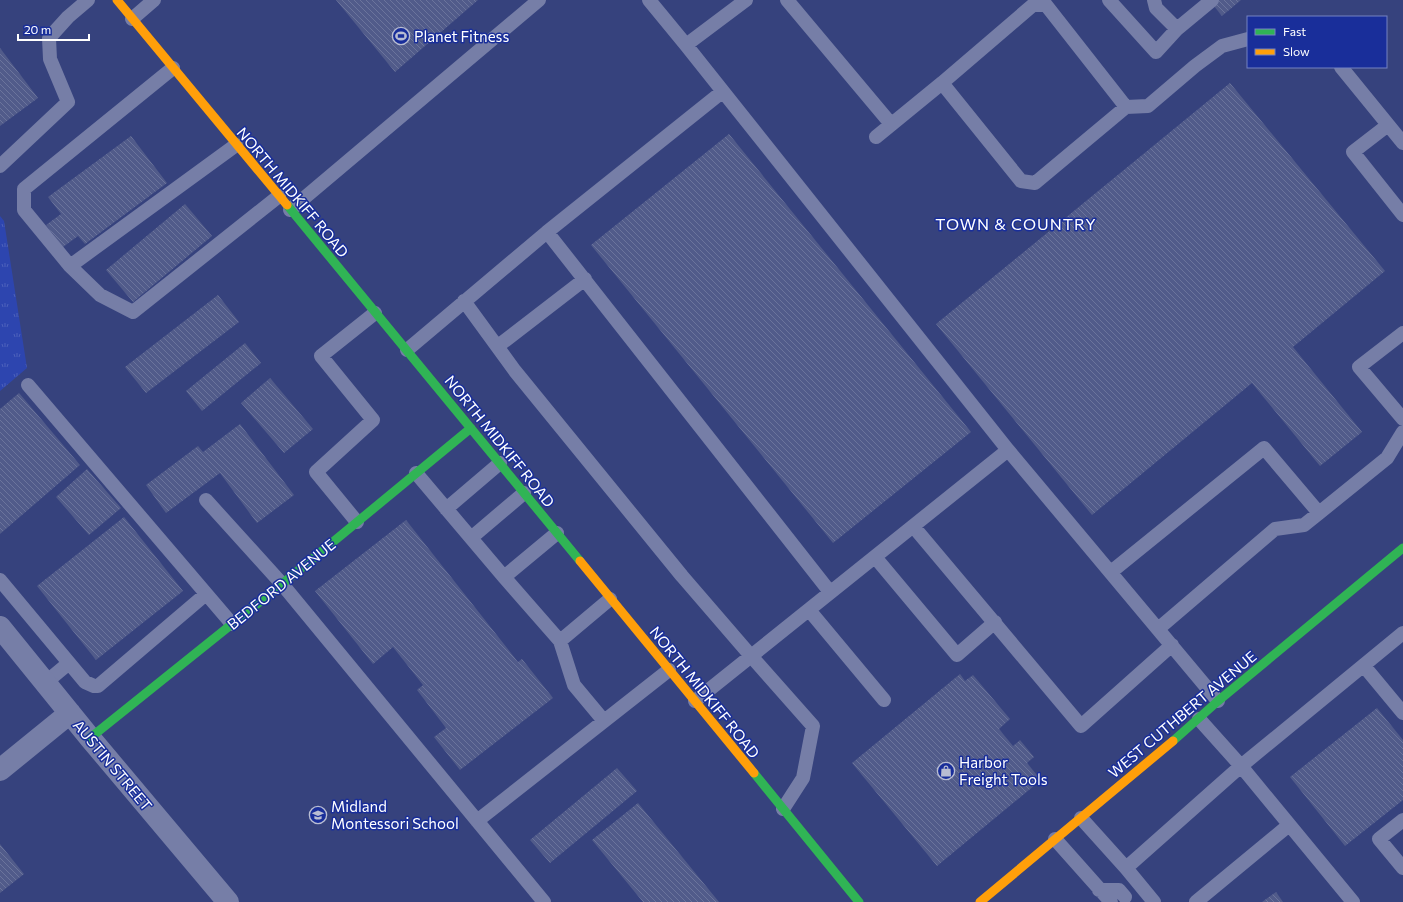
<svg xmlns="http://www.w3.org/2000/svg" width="1403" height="902" viewBox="0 0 1403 902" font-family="Commissioner,sans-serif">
	<defs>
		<pattern id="grass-tufts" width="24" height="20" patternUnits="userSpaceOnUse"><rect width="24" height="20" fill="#2d45af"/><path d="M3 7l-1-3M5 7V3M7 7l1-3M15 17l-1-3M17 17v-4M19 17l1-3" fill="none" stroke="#4c61bb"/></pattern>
		<pattern id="building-back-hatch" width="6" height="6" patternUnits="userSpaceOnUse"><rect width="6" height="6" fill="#515b8a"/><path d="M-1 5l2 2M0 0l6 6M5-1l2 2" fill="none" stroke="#6b749c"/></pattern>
	</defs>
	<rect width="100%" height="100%" fill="#36427d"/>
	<path fill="url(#grass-tufts)" d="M 0,216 L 4,221 L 27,368 L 0,391 Z"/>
	<path fill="url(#building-back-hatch)" d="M 336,0 L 478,0 L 395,72 Z
		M 1209,0 L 1241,0 L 1222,16 Z
		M 0,48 L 38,98 L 0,126 Z
		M 1230,83 L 1385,271 L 1293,347 L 1362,432 L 1320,466 L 1252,383 L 1092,515 L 936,324 Z
		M 729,134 L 971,432 L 833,543 L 591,245 Z
		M 131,136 L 167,183 L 85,244 L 78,236 L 63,247 L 46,225 L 61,214 L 48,197 Z
		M 185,204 L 212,236 L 133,302 L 106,270 Z
		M 218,295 L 239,322 L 146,393 L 125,367 Z
		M 245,343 L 261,363 L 202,411 L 186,391 Z
		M 270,378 L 313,429 L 284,453 L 241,403 Z
		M 19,393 L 80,465 L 0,534 L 0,409 Z
		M 240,424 L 294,495 L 257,523 L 220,473 L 166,513 L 146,485 L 198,446 L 203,452 Z
		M 87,469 L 121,508 L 89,535 L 56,497 Z
		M 124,517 L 183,591 L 96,660 L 37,586 Z
		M 406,520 L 518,662 L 522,659 L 553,698 L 460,770 L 434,737 L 446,728 L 417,690 L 423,685 L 393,647 L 373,664 L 315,591 Z
		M 960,674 L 965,681 L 973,675 L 1010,719 L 999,729 L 1013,746 L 1020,740 L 1034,757 L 1027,763 L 1041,780 L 937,866 L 852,763 Z
		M 1377,708 L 1403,740 L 1403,800 L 1345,846 L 1290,777 Z
		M 617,768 L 637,791 L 550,863 L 530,840 Z
		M 638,803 L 719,902 L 643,902 L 592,840 Z
		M 0,844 L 24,874 L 0,893 Z
		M 1276,892 L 1283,902 L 1262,902 Z"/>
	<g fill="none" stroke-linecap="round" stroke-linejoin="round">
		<path stroke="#767ea7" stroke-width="14" d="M 649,0 L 686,45 L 1008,450 L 1218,701
			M 787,0 L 891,124
			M 1109,0 L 1156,52 L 1177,29
			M 1154,0 L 1156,8 L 1177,29 L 1212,0
			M 132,19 L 154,0
			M 686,45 L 746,0
			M 1341,67 L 1403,143
			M 173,68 L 24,189 L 24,210 L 70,266 L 100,295 L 133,312 L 279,196
			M 942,83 L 1021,181 L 1035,183 L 1126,107 L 1148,106 L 1195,66 L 1222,46 L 1248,39
			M 722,92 L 547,232 L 830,592
			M 1388,125 L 1353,152 L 1403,215
			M 876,137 L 942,83 L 1033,5 L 1046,5 L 1126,107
			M 0,166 L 68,102 L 50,59 L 49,38 L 68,17 L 88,0
			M 290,210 L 539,0
			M 70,266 L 236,145
			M 464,301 L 515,371 L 682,576 L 751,656 L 813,726 L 803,778 L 783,809
			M 1403,333 L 1359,367 L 1403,419
			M 498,346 L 585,279
			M 407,350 L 547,232
			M 28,385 L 232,624
			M 416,473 L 504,577 L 560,641 L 574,685 L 604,721
			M 206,500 L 282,584 L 544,902
			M 446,509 L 500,463
			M 357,522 L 316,472 L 373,420 L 321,356 L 375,313
			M 913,526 L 1081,726 L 1172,645
			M 471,538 L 524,493
			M 875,557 L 957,655 L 995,622
			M 1111,572 L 1264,448 L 1319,513
			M 504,577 L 557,533
			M 0,580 L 85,682 L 94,686 L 98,686 L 206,594
			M 809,610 L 884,700
			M 1158,629 L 1275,529 L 1304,525 L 1319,513 L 1387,458 L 1403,432
			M 560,641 L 610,599
			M 1364,666 L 1403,713
			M 45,683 L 69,663
			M 695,701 L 1008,450
			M 1199,719 L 1241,766 L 1403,633
			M 1081,818 L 1126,868 L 1241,766 L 1353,902
			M 1403,820 L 1379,839 L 1403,868
			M 477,821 L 669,670
			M 1055,839 L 1111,902
			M 1126,868 L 1154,902
			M 1099,890 L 1119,890 L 1125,897
			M 1196,902 L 1289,825"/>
		<path stroke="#767ea7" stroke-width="22" d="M 0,627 L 90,738 L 228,902
			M 0,770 L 70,713"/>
		<path stroke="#30b455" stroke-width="9" d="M 287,205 L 580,561
			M 90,738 L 282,584 L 471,428
			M 1173,741 L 1218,701 L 1403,548
			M 754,773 L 859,902"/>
		<path stroke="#ff9f0a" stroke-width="9" d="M 117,0 L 287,205
			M 580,561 L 754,773
			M 980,902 L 1173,741"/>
	</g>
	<defs>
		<symbol id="stadium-ring" viewBox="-11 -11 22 22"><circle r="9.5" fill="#192e9a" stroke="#b9bdd2" stroke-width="1.5"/><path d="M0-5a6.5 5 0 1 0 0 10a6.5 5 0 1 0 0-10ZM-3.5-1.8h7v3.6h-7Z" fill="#b9bdd2"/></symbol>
		<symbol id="shop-ring" viewBox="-11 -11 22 22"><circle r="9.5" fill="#192e9a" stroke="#b9bdd2" stroke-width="1.5"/><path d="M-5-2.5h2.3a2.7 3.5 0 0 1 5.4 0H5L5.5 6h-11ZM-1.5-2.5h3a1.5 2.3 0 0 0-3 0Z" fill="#b9bdd2"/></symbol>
		<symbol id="school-ring" viewBox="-11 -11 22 22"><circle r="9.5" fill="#192e9a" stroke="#b9bdd2" stroke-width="1.5"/><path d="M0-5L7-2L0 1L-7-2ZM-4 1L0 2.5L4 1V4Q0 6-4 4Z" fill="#b9bdd2"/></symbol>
	</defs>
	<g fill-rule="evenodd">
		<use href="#stadium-ring" x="391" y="26" width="20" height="20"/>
		<use href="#shop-ring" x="936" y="761" width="20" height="20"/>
		<use href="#school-ring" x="308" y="805" width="20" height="20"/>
	</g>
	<g text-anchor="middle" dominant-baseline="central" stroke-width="3" stroke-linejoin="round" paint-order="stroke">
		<g font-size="15" fill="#fff" stroke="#192e9a" text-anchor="start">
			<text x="414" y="36">Planet Fitness</text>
			<text x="959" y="762">Harbor<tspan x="959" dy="17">Freight Tools</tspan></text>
			<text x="331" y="806">Midland<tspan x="331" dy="17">Montessori School</tspan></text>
		</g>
		<g font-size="15" fill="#fff" stroke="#192e9a">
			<text transform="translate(293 192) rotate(50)">NORTH MIDKIFF ROAD</text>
			<text transform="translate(500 441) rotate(51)">NORTH MIDKIFF ROAD</text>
			<text transform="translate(281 584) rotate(-39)">BEDFORD AVENUE</text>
			<text transform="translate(705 692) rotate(51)">NORTH MIDKIFF ROAD</text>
			<text transform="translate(1182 714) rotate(-40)">WEST CUTHBERT AVENUE</text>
			<text transform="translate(113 765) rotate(50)">AUSTIN STREET</text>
		</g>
		<g font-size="16" letter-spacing="1" fill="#fff" stroke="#192e9a">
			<text x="1016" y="223">TOWN &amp; COUNTRY</text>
		</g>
	</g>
	<rect x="1247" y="16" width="140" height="52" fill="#192e9a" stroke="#7582c2"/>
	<rect x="1255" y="29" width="20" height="6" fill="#30b455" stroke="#7582c2"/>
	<text x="1283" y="36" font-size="12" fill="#ffffff">Fast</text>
	<rect x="1255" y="49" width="20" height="6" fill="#ff9f0a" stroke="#7582c2"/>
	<text x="1283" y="56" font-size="12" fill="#ffffff">Slow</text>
	<path d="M18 34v6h71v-6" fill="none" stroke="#ffffff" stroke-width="2"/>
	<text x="24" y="34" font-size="12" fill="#ffffff" stroke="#192e9a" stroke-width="3" paint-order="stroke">20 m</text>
</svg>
